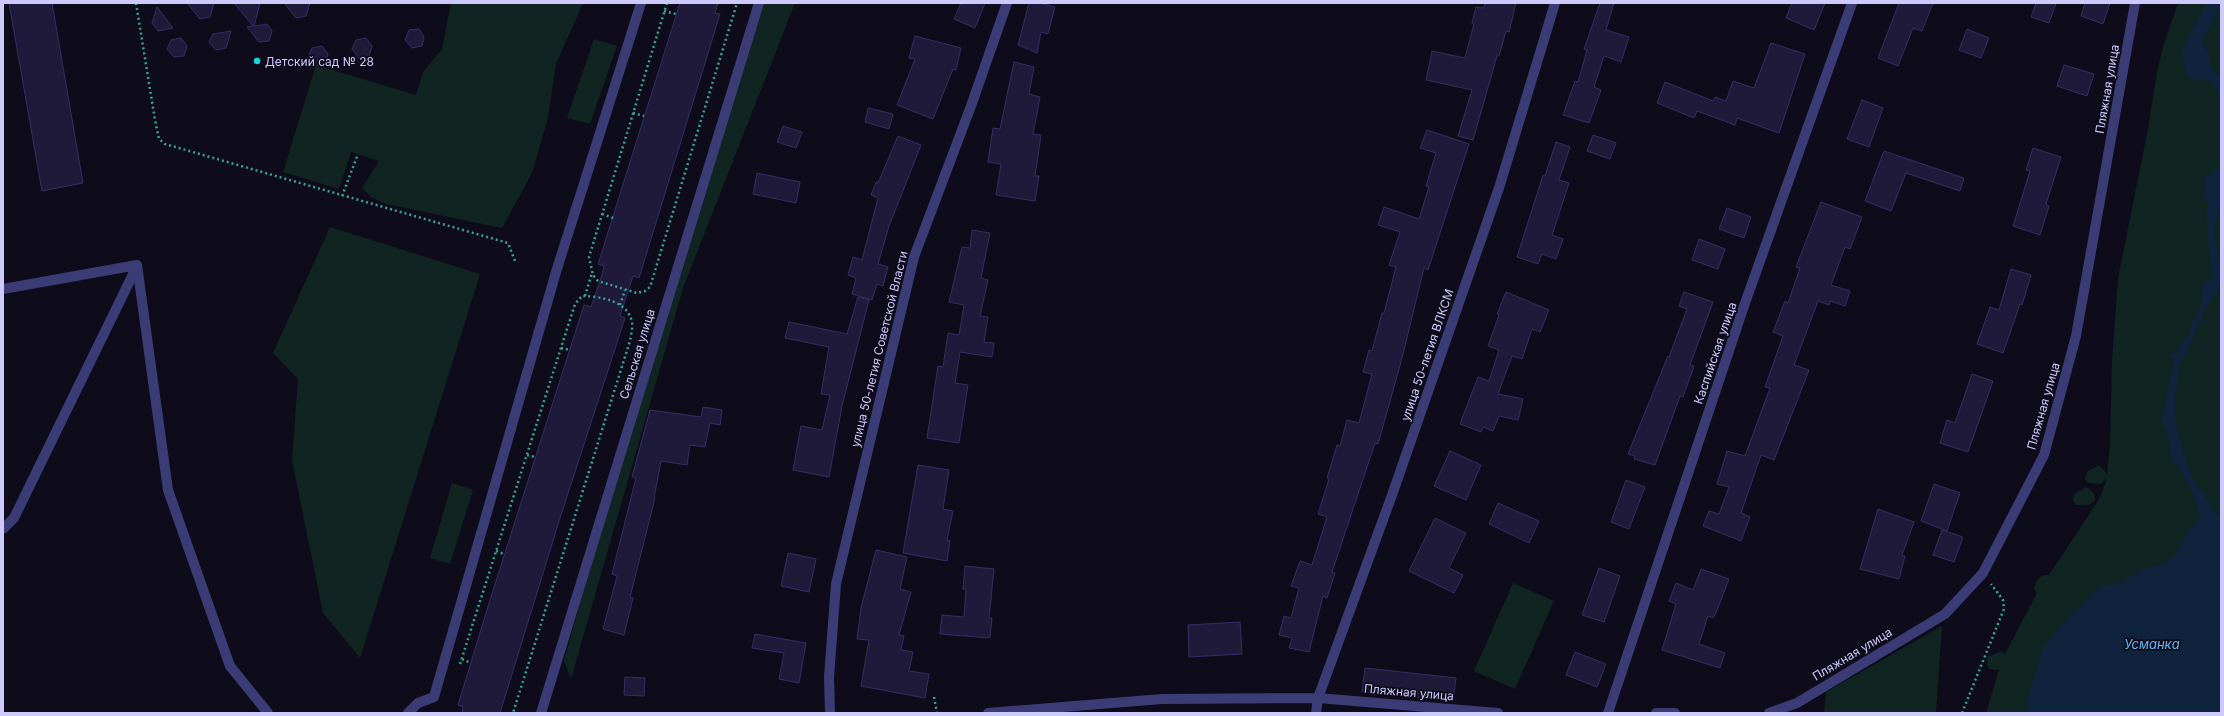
<svg xmlns="http://www.w3.org/2000/svg" width="2224" height="716" viewBox="0 0 2224 716" font-family="Inter,sans-serif">
	<rect width="100%" height="100%" fill="#0e0c1b"/>
	<path fill="#102422" d="M 451,3 L 583,3 L 556,64 L 548,118 L 532,173 L 502,228 L 386,204 L 371,197 L 362,188 L 379,161 L 351,152 L 339,189 L 283,172 L 316,65 L 416,95 L 423,72 L 442,49 Z
		M 761,3 L 795,3 L 683,288 L 571,679 L 564,661 L 645,369 Z
		M 2178,3 L 2221,3 L 2221,713 L 1986,713 L 1999,670 L 1989,669 L 1987,664 L 1988,657 L 2001,651 L 2005,654 L 2037,593 L 2034,588 C 2036,580 2040,574 2049,575 L 2098,501 L 2106,482 L 2106,479 L 2101,484 L 2088,483 L 2085,479 L 2087,472 L 2099,465 L 2107,474 L 2110,447 L 2112,362 L 2118,278 L 2147,134 L 2157,73 L 2163,47 Z
		M 594,39 L 617,46 L 590,124 L 567,118 Z
		M 330,227 L 480,274 L 360,658 L 323,613 L 292,460 L 298,379 L 273,353 Z
		M 452,483 L 473,490 L 450,564 L 430,558 Z
		M 2087,487 L 2094,493 L 2095,500 L 2089,505 L 2076,505 L 2073,500 L 2075,493 Z
		M 1513,583 L 1554,601 L 1515,689 L 1474,671 Z
		M 1942,626 L 1936,713 L 1824,713 L 1826,692 Z"/>
	<path fill="#0f233d" d="M 2207,3 L 2221,3 L 2202,43 L 2209,54 L 2209,66 L 2221,79 L 2221,98 L 2213,83 L 2205,79 C 2194,83 2188,79 2185,68 C 2184,62 2180,55 2183,47 C 2190,32 2199,18 2207,3 Z
		M 2221,167 L 2221,195 L 2214,233 L 2221,268 L 2218,291 L 2206,309 L 2180,366 L 2175,397 L 2176,424 L 2186,462 L 2195,484 L 2211,504 L 2221,521 L 2221,713 L 2027,713 L 2028,696 L 2043,648 L 2057,630 L 2100,586 L 2120,583 L 2143,569 L 2164,563 L 2175,556 L 2189,530 L 2201,519 C 2196,502 2190,484 2180,469 C 2178,466 2174,466 2172,461 L 2167,429 L 2161,421 L 2175,359 L 2166,355 L 2177,353 L 2179,346 L 2190,333 L 2191,324 L 2201,306 L 2203,283 L 2212,279 C 2211,252 2204,226 2208,199 L 2204,198 L 2203,191 L 2207,188 L 2204,178 Z"/>
	<path fill="#1f1a3a" stroke="#352e65" d="M 9,3 L 52,3 L 83,183 L 42,191 Z
		M 187,3 L 214,3 L 210,17 L 200,19 Z
		M 234,3 L 260,3 L 254,26 L 267,24 L 272,31 L 269,41 L 259,42 L 247,27 L 253,26 Z
		M 284,3 L 310,3 L 306,16 L 296,18 Z
		M 680,3 L 718,3 L 715,13 L 720,14 L 639,278 L 633,276 L 620,316 L 625,318 L 560,518 L 500,713 L 462,713 L 463,707 L 458,705 L 490,600 L 584,305 L 591,307 L 602,275 L 604,266 L 598,264 Z
		M 961,3 L 985,3 L 975,28 L 954,19 Z
		M 1029,3 L 1039,3 L 1055,7 L 1048,34 L 1041,32 L 1037,53 L 1018,45 Z
		M 1485,3 L 1516,3 L 1509,32 L 1506,31 L 1499,56 L 1497,56 L 1473,140 L 1458,136 L 1472,90 L 1426,80 L 1432,51 L 1465,58 L 1474,24 L 1472,23 L 1476,7 L 1484,8 Z
		M 1600,3 L 1614,3 L 1606,30 L 1629,37 L 1621,62 L 1604,56 L 1594,87 L 1601,90 L 1589,123 L 1563,115 L 1575,81 L 1578,82 L 1587,50 L 1584,49 Z
		M 1792,3 L 1825,3 L 1814,30 L 1786,18 Z
		M 1899,3 L 1933,3 L 1922,31 L 1913,28 L 1898,66 L 1878,58 Z
		M 2036,3 L 2056,3 L 2049,23 L 2031,17 Z
		M 2085,3 L 2110,3 L 2103,24 L 2081,16 Z
		M 157,7 L 173,28 L 158,31 L 152,23 Z
		M 419,29 L 424,37 L 422,46 L 412,48 L 405,40 L 409,30 Z
		M 1967,29 L 1989,38 L 1981,58 L 1959,50 Z
		M 231,31 L 226,48 L 216,50 L 209,42 L 213,34 Z
		M 915,36 L 961,48 L 956,70 L 953,69 L 933,119 L 897,105 L 915,59 L 909,58 Z
		M 181,38 L 187,46 L 184,56 L 174,57 L 167,49 L 171,40 Z
		M 366,38 L 372,46 L 369,56 L 359,58 L 352,49 L 356,40 Z
		M 1771,43 L 1805,54 L 1779,133 L 1737,118 L 1735,125 L 1697,111 L 1694,118 L 1657,103 L 1665,82 L 1713,101 L 1715,97 L 1726,101 L 1733,81 L 1754,88 Z
		M 322,46 L 328,54 L 325,64 L 315,66 L 308,58 L 312,48 Z
		M 1014,62 L 1034,67 L 1029,94 L 1040,97 L 1033,134 L 1041,135 L 1035,176 L 1039,176 L 1035,201 L 996,195 L 1001,164 L 988,162 L 993,128 L 1000,129 Z
		M 2064,65 L 2094,74 L 2087,96 L 2057,86 Z
		M 1862,100 L 1883,108 L 1869,147 L 1847,139 Z
		M 868,108 L 893,114 L 889,129 L 865,122 Z
		M 783,126 L 802,132 L 796,148 L 777,142 Z
		M 1427,130 L 1469,144 L 1428,270 L 1424,268 L 1401,362 L 1378,444 L 1375,443 L 1332,572 L 1335,573 L 1327,598 L 1323,596 L 1309,652 L 1289,648 L 1292,638 L 1279,635 L 1284,616 L 1291,618 L 1299,588 L 1291,586 L 1300,561 L 1312,565 L 1327,517 L 1318,514 L 1329,479 L 1327,478 L 1337,445 L 1340,446 L 1347,420 L 1359,423 L 1372,374 L 1363,372 L 1369,350 L 1372,351 L 1382,313 L 1384,313 L 1396,267 L 1389,265 L 1400,232 L 1378,225 L 1384,207 L 1419,219 L 1429,187 L 1426,186 L 1436,153 L 1420,148 Z
		M 1593,135 L 1616,143 L 1610,159 L 1587,151 Z
		M 898,136 L 921,145 L 889,226 L 878,264 L 888,267 L 883,286 L 877,284 L 872,300 L 852,294 L 856,278 L 848,275 L 853,257 L 862,260 L 878,198 L 871,195 L 876,182 L 878,183 Z
		M 1556,142 L 1570,147 L 1559,180 L 1569,183 L 1552,235 L 1563,239 L 1556,259 L 1542,254 L 1538,264 L 1517,257 L 1543,175 L 1545,176 Z
		M 2033,148 L 2061,157 L 2046,204 L 2049,206 L 2040,235 L 2013,226 L 2030,171 L 2026,170 Z
		M 1884,151 L 1964,178 L 1960,191 L 1906,173 L 1891,211 L 1865,201 Z
		M 757,173 L 800,182 L 796,203 L 753,194 Z
		M 1821,202 L 1862,217 L 1850,249 L 1845,247 L 1831,285 L 1850,291 L 1845,306 L 1830,301 L 1829,305 L 1818,301 L 1794,365 L 1809,370 L 1774,460 L 1761,455 L 1741,513 L 1750,517 L 1741,541 L 1703,526 L 1709,511 L 1719,514 L 1729,487 L 1717,484 L 1727,451 L 1745,456 L 1770,388 L 1765,387 L 1783,336 L 1773,332 L 1785,301 L 1788,303 L 1800,268 L 1796,267 Z
		M 1727,208 L 1751,217 L 1744,238 L 1719,229 Z
		M 972,230 L 990,233 L 981,278 L 988,280 L 980,316 L 988,317 L 984,342 L 994,343 L 992,357 L 960,352 L 955,383 L 968,385 L 959,443 L 927,438 L 938,366 L 943,367 L 948,333 L 959,335 L 964,305 L 949,302 L 962,247 L 970,248 Z
		M 1699,239 L 1725,249 L 1718,269 L 1692,260 Z
		M 2011,269 L 2031,275 L 2022,305 L 2020,304 L 2003,353 L 1977,344 L 1990,307 L 1999,310 Z
		M 1506,292 L 1549,310 L 1540,332 L 1532,329 L 1522,359 L 1512,356 L 1498,394 L 1523,399 L 1518,420 L 1499,416 L 1493,431 L 1483,427 L 1481,432 L 1460,424 L 1478,377 L 1489,381 L 1499,350 L 1488,346 L 1499,315 L 1497,314 Z
		M 1684,292 L 1713,302 L 1690,365 L 1694,366 L 1683,397 L 1680,396 L 1655,465 L 1634,459 L 1635,456 L 1628,454 L 1668,356 L 1669,357 L 1687,309 L 1679,306 Z
		M 858,297 L 869,300 L 842,406 L 829,477 L 793,470 L 801,426 L 822,430 L 830,395 L 821,394 L 829,347 L 785,338 L 789,322 L 847,334 Z
		M 1972,374 L 1993,381 L 1968,452 L 1940,443 L 1947,420 L 1955,423 Z
		M 703,407 L 722,410 L 720,425 L 710,423 L 705,447 L 690,445 L 687,465 L 661,461 L 654,498 L 655,498 L 630,597 L 633,598 L 624,635 L 603,629 L 617,576 L 612,574 L 636,478 L 632,477 L 650,410 L 701,417 Z
		M 1450,451 L 1481,465 L 1466,500 L 1434,486 Z
		M 918,465 L 949,470 L 943,509 L 953,511 L 947,540 L 950,541 L 947,561 L 903,553 Z
		M 1626,480 L 1645,487 L 1629,529 L 1611,522 Z
		M 1934,484 L 1960,493 L 1947,531 L 1921,521 Z
		M 1498,503 L 1539,521 L 1529,543 L 1489,524 Z
		M 1878,509 L 1914,522 L 1902,555 L 1905,556 L 1899,579 L 1860,569 Z
		M 1435,518 L 1466,533 L 1449,568 L 1463,575 L 1454,593 L 1409,571 Z
		M 1942,530 L 1963,537 L 1954,562 L 1933,555 Z
		M 876,550 L 907,557 L 900,589 L 911,592 L 899,635 L 904,636 L 901,650 L 913,652 L 909,671 L 929,674 L 925,698 L 861,686 L 869,640 L 857,639 L 861,608 Z
		M 788,553 L 816,559 L 809,592 L 781,586 Z
		M 965,566 L 994,569 L 989,618 L 992,618 L 990,638 L 940,634 L 942,615 L 964,617 L 966,589 L 963,589 Z
		M 1599,568 L 1620,576 L 1604,622 L 1582,615 Z
		M 1701,569 L 1729,579 L 1716,613 L 1713,618 L 1708,616 L 1699,644 L 1725,653 L 1720,668 L 1662,650 L 1676,604 L 1669,601 L 1676,583 L 1693,590 Z
		M 1240,622 L 1242,654 L 1189,657 L 1188,625 Z
		M 755,634 L 806,643 L 799,683 L 779,679 L 784,653 L 752,648 Z
		M 1575,652 L 1606,664 L 1597,687 L 1566,675 Z
		M 1365,668 L 1456,678 L 1453,701 L 1362,692 Z
		M 625,677 L 645,678 L 644,696 L 624,695 Z"/>
	<g fill="none" stroke-linecap="round" stroke-linejoin="round">
		<path stroke="#35a497" stroke-width="2.5" stroke-dasharray="2 3" stroke-linecap="butt" d="M 136,3 L 155,120 L 159,139 L 165,144 L 508,243 L 515,261
			M 667,3 L 589,257 L 593,275 L 598,281 L 637,293 L 645,291 L 650,287 L 737,3
			M 664,11 L 676,14
			M 633,113 L 644,116
			M 342,196 L 358,154
			M 602,214 L 613,218
			M 585,296 L 592,273
			M 620,305 L 625,290
			M 561,348 L 570,350
			M 527,455 L 535,457
			M 496,551 L 504,554
			M 462,659 L 471,663
			M 460,664 L 575,304 L 582,296 C 600,296 628,301 632,322 C 633,327 631,335 630,341 L 513,713
			M 934,697 L 937,713
			M 1962,713 L 2004,609 L 2003,600 L 1991,584"/>
		<path stroke="#3b3c76" stroke-width="10" d="M 137,265 L 168,490 L 230,666 L 268,713
			M 3,289 L 137,265
			M 3,529 L 14,518 L 137,266
			M 408,713 L 418,703 L 434,697 L 556,272 L 641,3"/>
		<path stroke="#3b3c76" stroke-width="10" d="M 541,713 L 759,3
			M 830,713 L 829,677 L 836,584 L 914,257 L 971,106 L 1007,3
			M 988,713 L 1162,699 L 1318,698 L 1498,713
			M 1316,713 L 1318,698 L 1392,495 L 1499,188 L 1555,3
			M 1608,713 L 1744,306 L 1852,3
			M 1656,713 L 1675,713
			M 1769,713 L 1797,703 L 1945,614 L 1983,573 L 2044,455 L 2076,336 L 2135,3"/>
	</g>
	<circle fill="#11d7e0" stroke="#0e0c1b" stroke-width="1.5" cx="257" cy="61" r="4"/>
	<g text-anchor="middle" dominant-baseline="central" stroke-width="3.5" stroke-linejoin="round" paint-order="stroke">
		<g font-size="12" fill="#cdcafb" stroke="#0e0c1b" text-anchor="start">
			<text x="265" y="61">Детский сад № 28</text>
		</g>
		<g font-size="12" fill="#cdcafb" stroke="#0e0c1b">
			<text transform="translate(2107 89) rotate(-80)">Пляжная улица</text>
			<text transform="translate(879 349) rotate(-76)">улица 50-летия Советской Власти</text>
			<text transform="translate(1715 353) rotate(-71)">Каспийская улица</text>
			<text transform="translate(637 354) rotate(-73)">Сельская улица</text>
			<text transform="translate(1427 355) rotate(-71)">улица 50-летия ВЛКСМ</text>
			<text transform="translate(2043 406) rotate(-74)">Пляжная улица</text>
			<text transform="translate(1852 654) rotate(-31)">Пляжная улица</text>
			<text transform="translate(1409 692) rotate(5)">Пляжная улица</text>
		</g>
		<g font-size="13" font-style="italic" fill="#61b8f3" stroke="#0e0c1b">
			<text x="2152" y="644">Усманка</text>
		</g>
	</g>
	<rect width="2224" height="716" fill="none" stroke="#cdcafb" stroke-width="8"/>
</svg>
